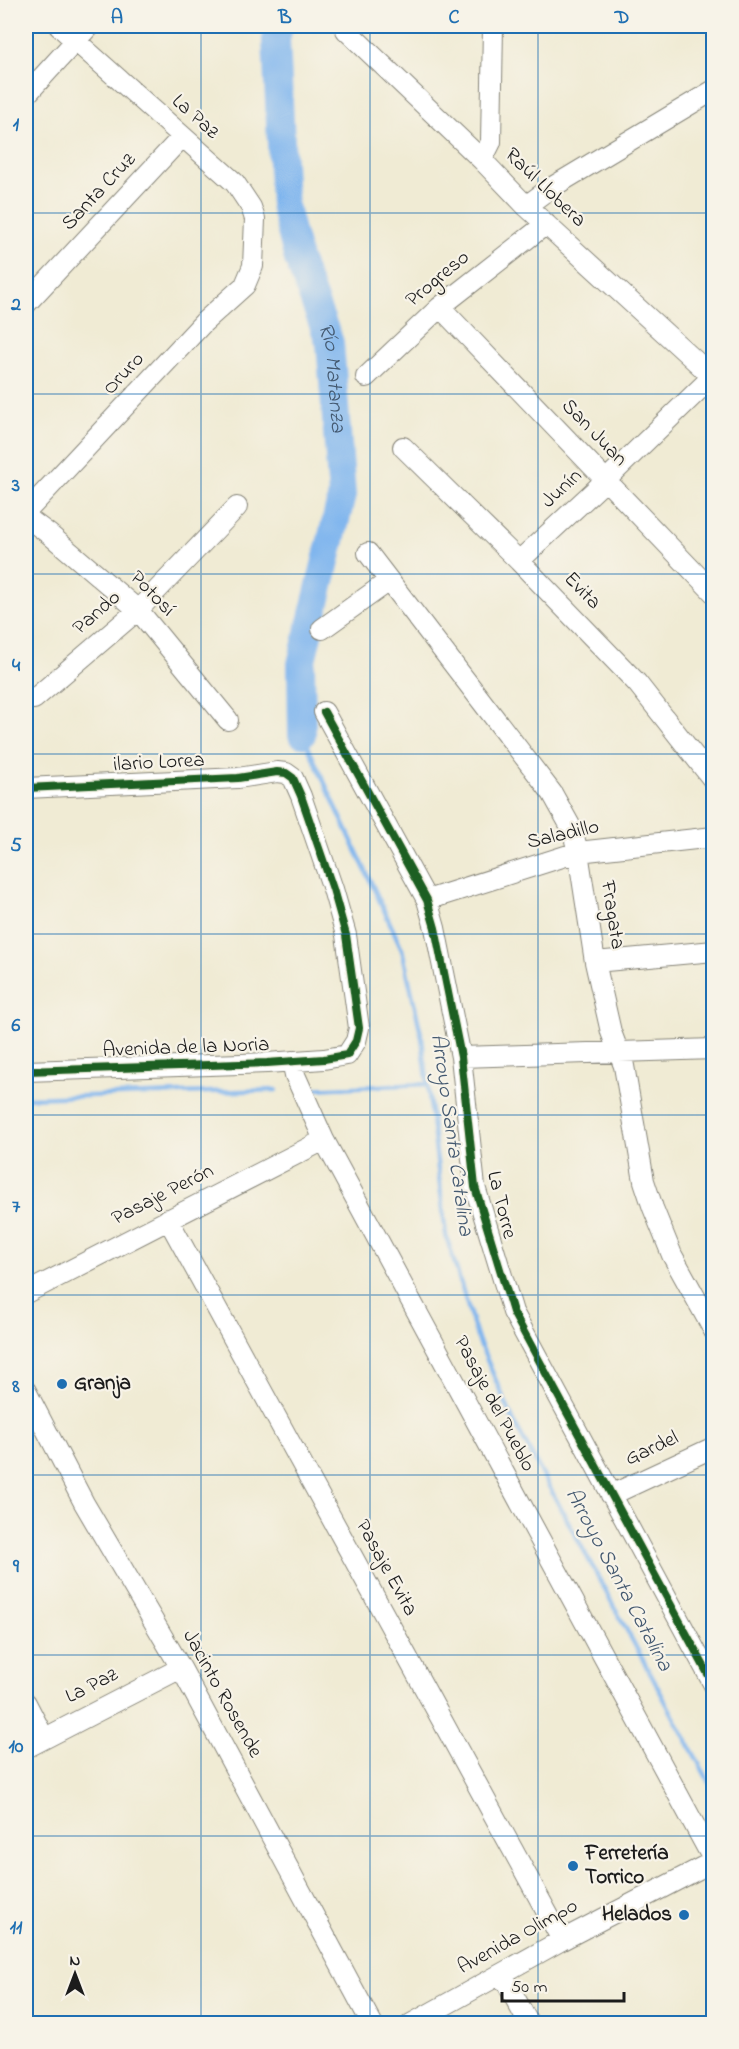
<svg xmlns="http://www.w3.org/2000/svg" width="739" height="2049" viewBox="0 0 739 2049" font-family="'Indie Flower',sans-serif">
	<rect width="100%" height="100%" fill="#f7f3e8"/>
	<filter id="ink" filterUnits="userSpaceOnUse"><feTurbulence type="fractalNoise" baseFrequency=".0167" numOctaves="2"/><feDisplacementMap in="SourceGraphic" scale="12" xChannelSelector="R" yChannelSelector="G"/><feConvolveMatrix kernelMatrix="1 2 1 2 8 2 1 2 1" color-interpolation-filters="sRGB"/></filter>
	<filter id="wash" filterUnits="userSpaceOnUse"><feTurbulence type="fractalNoise" baseFrequency=".008" numOctaves="4" result="noise"/><feDisplacementMap in="SourceGraphic" scale="24" xChannelSelector="R" yChannelSelector="G"/><feGaussianBlur stdDeviation="1.35" result="paint"/><feColorMatrix in="noise" values="0 0 0 0 0 0 0 0 0 0 0 0 0 0 0 0 0 1.4 0 .05"/><feComposite in="paint" operator="in"/></filter>
	<g filter="url(#wash)">
		<rect width="100%" height="100%" fill="#f0ebd4"/>
		<g fill="none" stroke-linecap="round" stroke-linejoin="round">
			<path stroke="#7fb5ee" stroke-width="4.5" d="M 302,734 L 402,949 L 422,1038 L 446,1235 L 477,1337 L 513,1420 L 714,1791
				M 308,1089 L 427,1084
				M 26,1098 L 276,1090"/>
			<path stroke="#7fb5ee" stroke-width="28" id="s1" d="M 279,26 L 276,40 L 284,204 L 298,259 L 330,343 L 342,495 L 301,664 L 302,734"/>
		</g>
	</g>
	<g filter="url(#ink)">
		<g fill="none" stroke-linecap="round" stroke-linejoin="round">
			<defs>
				<path id="minor" d="M 346,30 L 482,160 L 526,206 L 714,378
					M 26,95 L 89,26
					M 482,160 L 491,142 L 493,26
					M 526,206 L 549,189 L 714,90
					M 26,304 L 182,137
					M 440,307 L 714,593
					M 366,377 L 440,307 L 546,224
					M 403,447 L 519,561 L 637,683 L 714,781
					M 26,512 L 204,322 L 245,285 L 253,266 L 255,219 L 251,207 L 235,183 L 59,26
					M 26,517 L 49,534 L 138,610 L 228,720
					M 368,553 L 552,793 L 572,829 L 578,852 L 595,962 L 611,1032 L 624,1066 L 644,1181 L 653,1208 L 672,1255 L 714,1331
					M 519,561 L 606,480 L 714,375
					M 322,629 L 389,581
					M 34,699 L 138,610 L 237,507
					M 324,712 L 427,900 L 435,928 L 461,1057 L 475,1187 L 513,1312 L 714,1685
					M 26,788 L 238,778 L 277,772 L 286,773 L 293,778 L 301,796 L 333,889 L 346,935 L 359,1028 L 356,1041 L 347,1055 L 324,1059 L 267,1063 L 26,1071
					M 427,900 L 578,852 L 714,837
					M 595,962 L 714,951
					M 461,1057 L 714,1049
					M 292,1061 L 295,1075 L 324,1140 L 714,1861
					M 168,1219 L 562,1940
					M 26,1293 L 324,1140
					M 26,1391 L 84,1503 L 181,1668 L 372,2024
					M 611,1495 L 714,1447
					M 26,1703 L 44,1738
					M 26,1748 L 181,1668
					M 502,1974 L 529,2024
					M 411,2024 L 562,1940 L 714,1861"/>
			</defs>
			<use href="#minor" stroke="#868478" stroke-width="22"/>
			<use href="#minor" stroke="#fff" stroke-width="20"/>
			<defs>
				<path id="cycleway" d="M 324,712 L 427,900 L 435,928 L 461,1057 L 475,1187 L 513,1312 L 714,1685
					M 26,788 L 238,778 L 277,772 L 286,773 L 293,778 L 301,796 L 333,889 L 346,935 L 359,1028 L 356,1041 L 347,1055 L 324,1059 L 267,1063 L 26,1071"/>
			</defs>
			<use href="#cycleway" stroke="#f7f3e8" stroke-width="11"/>
			<use href="#cycleway" stroke="#1b5e20" stroke-width="8"/>
		</g>
	</g>
	<path fill="none" stroke="#1f6fb2" stroke-width="1.5" stroke-opacity="0.55" d="M 201,26 L 201,2024M 370,26 L 370,2024M 538,26 L 538,2024M 26,213 L 714,213M 26,394 L 714,394M 26,574 L 714,574M 26,754 L 714,754M 26,934 L 714,934M 26,1115 L 714,1115M 26,1295 L 714,1295M 26,1475 L 714,1475M 26,1655 L 714,1655M 26,1836 L 714,1836"/>
	<g fill="#1f6fb2" stroke="#f7f3e8" stroke-width="2">
		<circle cx="62" cy="1384" r="6"/>
		<circle cx="573" cy="1866" r="6"/>
		<circle cx="684" cy="1915" r="6"/>
	</g>
	<g text-anchor="middle" dominant-baseline="central" stroke-width="4.5" stroke-linejoin="round" paint-order="stroke">
		<g font-size="21" fill="#1c1c1c" stroke="#f7f3e8">
			<text transform="translate(195 117) rotate(42)">La Paz</text>
			<text transform="translate(545 188) rotate(44)">Raúl Llobera</text>
			<text transform="translate(99 192) rotate(-47)">Santa Cruz</text>
			<text transform="translate(438 279) rotate(-40)">Progreso</text>
			<text transform="translate(124 374) rotate(-47)">Oruro</text>
			<text transform="translate(594 433) rotate(46)">San Juan</text>
			<text transform="translate(562 489) rotate(-43)">Junín</text>
			<text transform="translate(582 591) rotate(46)">Evita</text>
			<text transform="translate(152 594) rotate(46)">Potosí</text>
			<text transform="translate(97 613) rotate(-41)">Pando</text>
			<text transform="translate(159 763) rotate(-3)">ilario Lorea</text>
			<text transform="translate(563 835) rotate(-13)">Saladillo</text>
			<text transform="translate(612 915) rotate(81)">Fragata</text>
			<text transform="translate(186 1048) rotate(-2)">Avenida de la Noria</text>
			<text transform="translate(163 1195) rotate(-27)">Pasaje Perón</text>
			<text transform="translate(501 1205) rotate(76)">La Torre</text>
			<text transform="translate(494 1404) rotate(62)">Pasaje del Pueblo</text>
			<text transform="translate(652 1449) rotate(-25)">Gardel</text>
			<text transform="translate(386 1568) rotate(61)">Pasaje Evita</text>
			<text transform="translate(92 1686) rotate(-27)">La Paz</text>
			<text transform="translate(222 1694) rotate(61)">Jacinto Rosende</text>
			<text transform="translate(518 1937) rotate(-29)">Avenida Olimpo</text>
		</g>
		<g font-size="21" font-weight="bold" fill="#1c1c1c" stroke="#f7f3e8" text-anchor="start">
			<text x="74" y="1384">Granja</text>
			<text x="585" y="1854">Ferretería<tspan x="585" dy="24">Torrico</tspan></text>
			<text x="672" y="1915" text-anchor="end">Helados</text>
		</g>
		<g font-size="22" font-style="italic" fill="#445970" stroke="#f7f3e8">
			<text stroke="none"><textPath href="#s1" startOffset="360">Río Matanza</textPath></text>
			<text transform="translate(451 1135) rotate(82)">Arroyo Santa Catalina</text>
			<text transform="translate(618 1580) rotate(62)">Arroyo Santa Catalina</text>
		</g>
	</g>
	<rect width="739" height="2049" fill="none" stroke="#f7f3e8" stroke-width="66"/>
	<g transform="translate(75 1974)" stroke="#f7f3e8" stroke-width="4.5" paint-order="stroke">
	<path d="M0-4.5L10 22L0 15L-10 22Z" fill="#1c1c1c"/>
	<text y="-9" font-size="16" font-weight="bold" text-anchor="middle" fill="#1c1c1c">N</text>
	</g>
	<path d="M502 1992v9h122v-9" fill="none" stroke="#1c1c1c" stroke-width="3"/>
	<text x="511" y="1992" font-size="18" fill="#1c1c1c" stroke="#f7f3e8" stroke-width="4.5" paint-order="stroke">50 m</text>
	<rect x="33" y="33" width="673" height="1983" fill="none" stroke="#1f6fb2" stroke-width="2"/>
	<g font-size="20" text-anchor="middle" font-weight="bold" fill="#1f6fb2">
		<text x="117" y="23">A</text>
		<text x="285" y="23">B</text>
		<text x="454" y="23">C</text>
		<text x="622" y="23">D</text>
		<text x="16" y="130">1</text>
		<text x="16" y="310">2</text>
		<text x="16" y="491">3</text>
		<text x="16" y="671">4</text>
		<text x="16" y="851">5</text>
		<text x="16" y="1031">6</text>
		<text x="16" y="1212">7</text>
		<text x="16" y="1392">8</text>
		<text x="16" y="1572">9</text>
		<text x="16" y="1752">10</text>
		<text x="16" y="1933">11</text>
	</g>
</svg>
